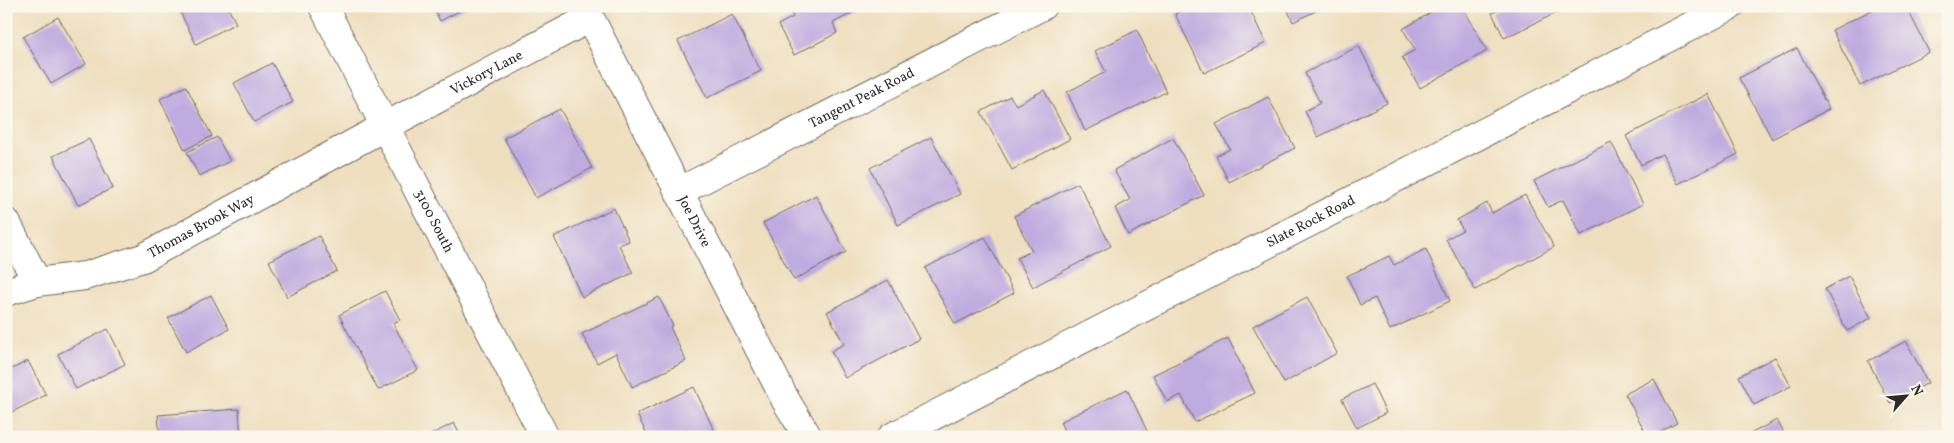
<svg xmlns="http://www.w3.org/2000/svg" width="1954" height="443" viewBox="0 0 1954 443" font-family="Vollkorn,serif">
	<rect width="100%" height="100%" fill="#fbf7ec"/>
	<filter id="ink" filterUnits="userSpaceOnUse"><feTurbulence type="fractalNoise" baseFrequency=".02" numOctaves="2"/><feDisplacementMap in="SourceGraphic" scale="10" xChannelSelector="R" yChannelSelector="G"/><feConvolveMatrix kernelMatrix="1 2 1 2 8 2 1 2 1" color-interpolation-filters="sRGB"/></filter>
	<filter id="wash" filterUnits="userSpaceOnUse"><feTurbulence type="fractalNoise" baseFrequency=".0096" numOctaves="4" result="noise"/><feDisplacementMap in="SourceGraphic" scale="20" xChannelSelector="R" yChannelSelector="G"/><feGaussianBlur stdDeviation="1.12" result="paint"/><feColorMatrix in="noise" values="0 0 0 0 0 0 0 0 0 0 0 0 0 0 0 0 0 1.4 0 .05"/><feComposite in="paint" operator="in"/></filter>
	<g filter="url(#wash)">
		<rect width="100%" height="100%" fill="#efdfbf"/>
		<g id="blocks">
			<path fill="#beabe0" d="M 177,6 L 227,6 L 236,23 L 196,44 Z
				M 433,6 L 469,6 L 440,21 Z
				M 787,6 L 861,6 L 862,8 L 833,23 L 837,33 L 794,55 L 778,25 L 793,17 Z
				M 1190,6 L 1248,6 L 1266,43 L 1204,73 L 1175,14 Z
				M 1286,6 L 1326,6 L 1293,22 Z
				M 1442,6 L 1462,6 L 1487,51 L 1420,88 L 1402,57 L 1415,50 L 1403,29 Z
				M 1506,6 L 1571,6 L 1504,38 L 1492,13 Z
				M 1880,6 L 1906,6 L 1929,52 L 1860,86 L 1832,30 Z
				M 732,14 L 761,71 L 707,98 L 678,41 Z
				M 58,17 L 86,64 L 51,84 L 23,37 Z
				M 1137,30 L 1166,92 L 1085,131 L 1067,92 L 1106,72 L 1095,51 Z
				M 1359,46 L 1387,103 L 1318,137 L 1305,111 L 1320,103 L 1305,73 Z
				M 1797,48 L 1829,109 L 1772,139 L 1739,78 Z
				M 272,63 L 293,102 L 254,122 L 234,83 Z
				M 186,86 L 212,136 L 185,150 L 160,99 Z
				M 1044,90 L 1070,139 L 1012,170 L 981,112 L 1010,96 L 1016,105 Z
				M 1708,94 L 1738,154 L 1678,184 L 1662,154 L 1641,165 L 1626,136 Z
				M 1268,97 L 1295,148 L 1229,182 L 1216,156 L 1230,149 L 1216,124 Z
				M 560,109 L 592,168 L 536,198 L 504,138 Z
				M 217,137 L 230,161 L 199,176 L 187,152 Z
				M 931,137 L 960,194 L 898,225 L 870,168 Z
				M 1173,138 L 1204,195 L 1128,235 L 1115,208 L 1130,200 L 1114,170 Z
				M 89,139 L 113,188 L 78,205 L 53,156 Z
				M 1611,142 L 1643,204 L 1581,235 L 1563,200 L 1548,207 L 1534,181 Z
				M 1078,183 L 1111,246 L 1033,287 L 1017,258 L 1032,251 L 1014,216 Z
				M 816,195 L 846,252 L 794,280 L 763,223 Z
				M 1525,195 L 1554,247 L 1475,290 L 1446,239 L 1463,230 L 1457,220 L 1487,203 L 1492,213 Z
				M 614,208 L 629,241 L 619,245 L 633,273 L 582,297 L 554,237 Z
				M 319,236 L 337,271 L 287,297 L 269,261 Z
				M 985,237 L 1014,293 L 955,324 L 925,268 Z
				M 1426,249 L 1450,301 L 1390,330 L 1375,298 L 1360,305 L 1347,276 L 1389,256 L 1394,265 Z
				M 1849,276 L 1871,318 L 1847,331 L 1825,289 Z
				M 888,280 L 919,339 L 845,378 L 831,351 L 844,344 L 827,312 Z
				M 385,291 L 400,320 L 393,323 L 418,370 L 378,390 L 339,315 Z
				M 211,295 L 229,329 L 186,352 L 168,318 Z
				M 659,297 L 673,326 L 670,327 L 686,361 L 632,387 L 616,353 L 597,363 L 582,334 Z
				M 1307,297 L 1337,353 L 1284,383 L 1253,326 Z
				M 108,329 L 125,364 L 76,389 L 58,354 Z
				M 1228,338 L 1255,393 L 1195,422 L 1181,395 L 1167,402 L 1153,375 Z
				M 1906,341 L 1928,383 L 1890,403 L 1868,361 Z
				M 1775,357 L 1791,386 L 1754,405 L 1739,376 Z
				M 28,361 L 46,395 L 6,415 L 6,372 Z
				M 1654,379 L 1677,423 L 1651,437 L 1648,437 L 1625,394 Z
				M 1372,384 L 1386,413 L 1357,428 L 1342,399 Z
				M 694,387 L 717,437 L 648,437 L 637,414 Z
				M 1127,389 L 1150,437 L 1067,437 L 1060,422 Z
				M 239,409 L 241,437 L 160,437 L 158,415 Z
				M 1777,420 L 1786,437 L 1744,437 Z
				M 454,423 L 461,437 L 426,437 Z"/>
		</g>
	</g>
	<g filter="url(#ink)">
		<use href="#blocks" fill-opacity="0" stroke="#706a5f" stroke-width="1"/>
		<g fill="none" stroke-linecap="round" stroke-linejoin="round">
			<defs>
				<g id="street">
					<path id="s1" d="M 584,6 L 786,401 L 808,437"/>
					<path id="s2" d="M 680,191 L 1042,6"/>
					<path d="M 6,222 L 37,282"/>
					<path id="s3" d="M 6,292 L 37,282 L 85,276 L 143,258 L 384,127 L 590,18"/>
					<path id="s4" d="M 892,437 L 1730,6"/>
				</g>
				<g id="secondary">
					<path id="s5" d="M 323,6 L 545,437"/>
				</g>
			</defs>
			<use href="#street" stroke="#706a5f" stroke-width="30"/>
			<use href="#secondary" stroke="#706a5f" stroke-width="30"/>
			<use href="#street" stroke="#fff" stroke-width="28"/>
			<use href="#secondary" stroke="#fff" stroke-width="28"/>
		</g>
	</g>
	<g text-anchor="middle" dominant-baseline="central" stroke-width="5" stroke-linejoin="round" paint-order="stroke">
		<g font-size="14" fill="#2b2b2b" stroke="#fbf7ec">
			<text stroke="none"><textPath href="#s3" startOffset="532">Vickory Lane</textPath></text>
			<text stroke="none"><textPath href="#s2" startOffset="204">Tangent Peak Road</textPath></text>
			<text stroke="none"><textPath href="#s4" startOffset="471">Slate Rock Road</textPath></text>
			<text stroke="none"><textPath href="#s5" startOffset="242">3100 South</textPath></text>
			<text stroke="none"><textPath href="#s1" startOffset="242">Joe Drive</textPath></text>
			<text stroke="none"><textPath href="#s3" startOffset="208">Thomas Brook Way</textPath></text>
		</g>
	</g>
	<rect width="1954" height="443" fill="none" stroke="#fbf7ec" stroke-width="25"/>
	<g transform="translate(1906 396) rotate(63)" stroke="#fbf7ec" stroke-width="4" paint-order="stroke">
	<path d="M0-4L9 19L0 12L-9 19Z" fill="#2b2b2b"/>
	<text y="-8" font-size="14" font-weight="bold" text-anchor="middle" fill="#2b2b2b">N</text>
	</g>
</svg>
